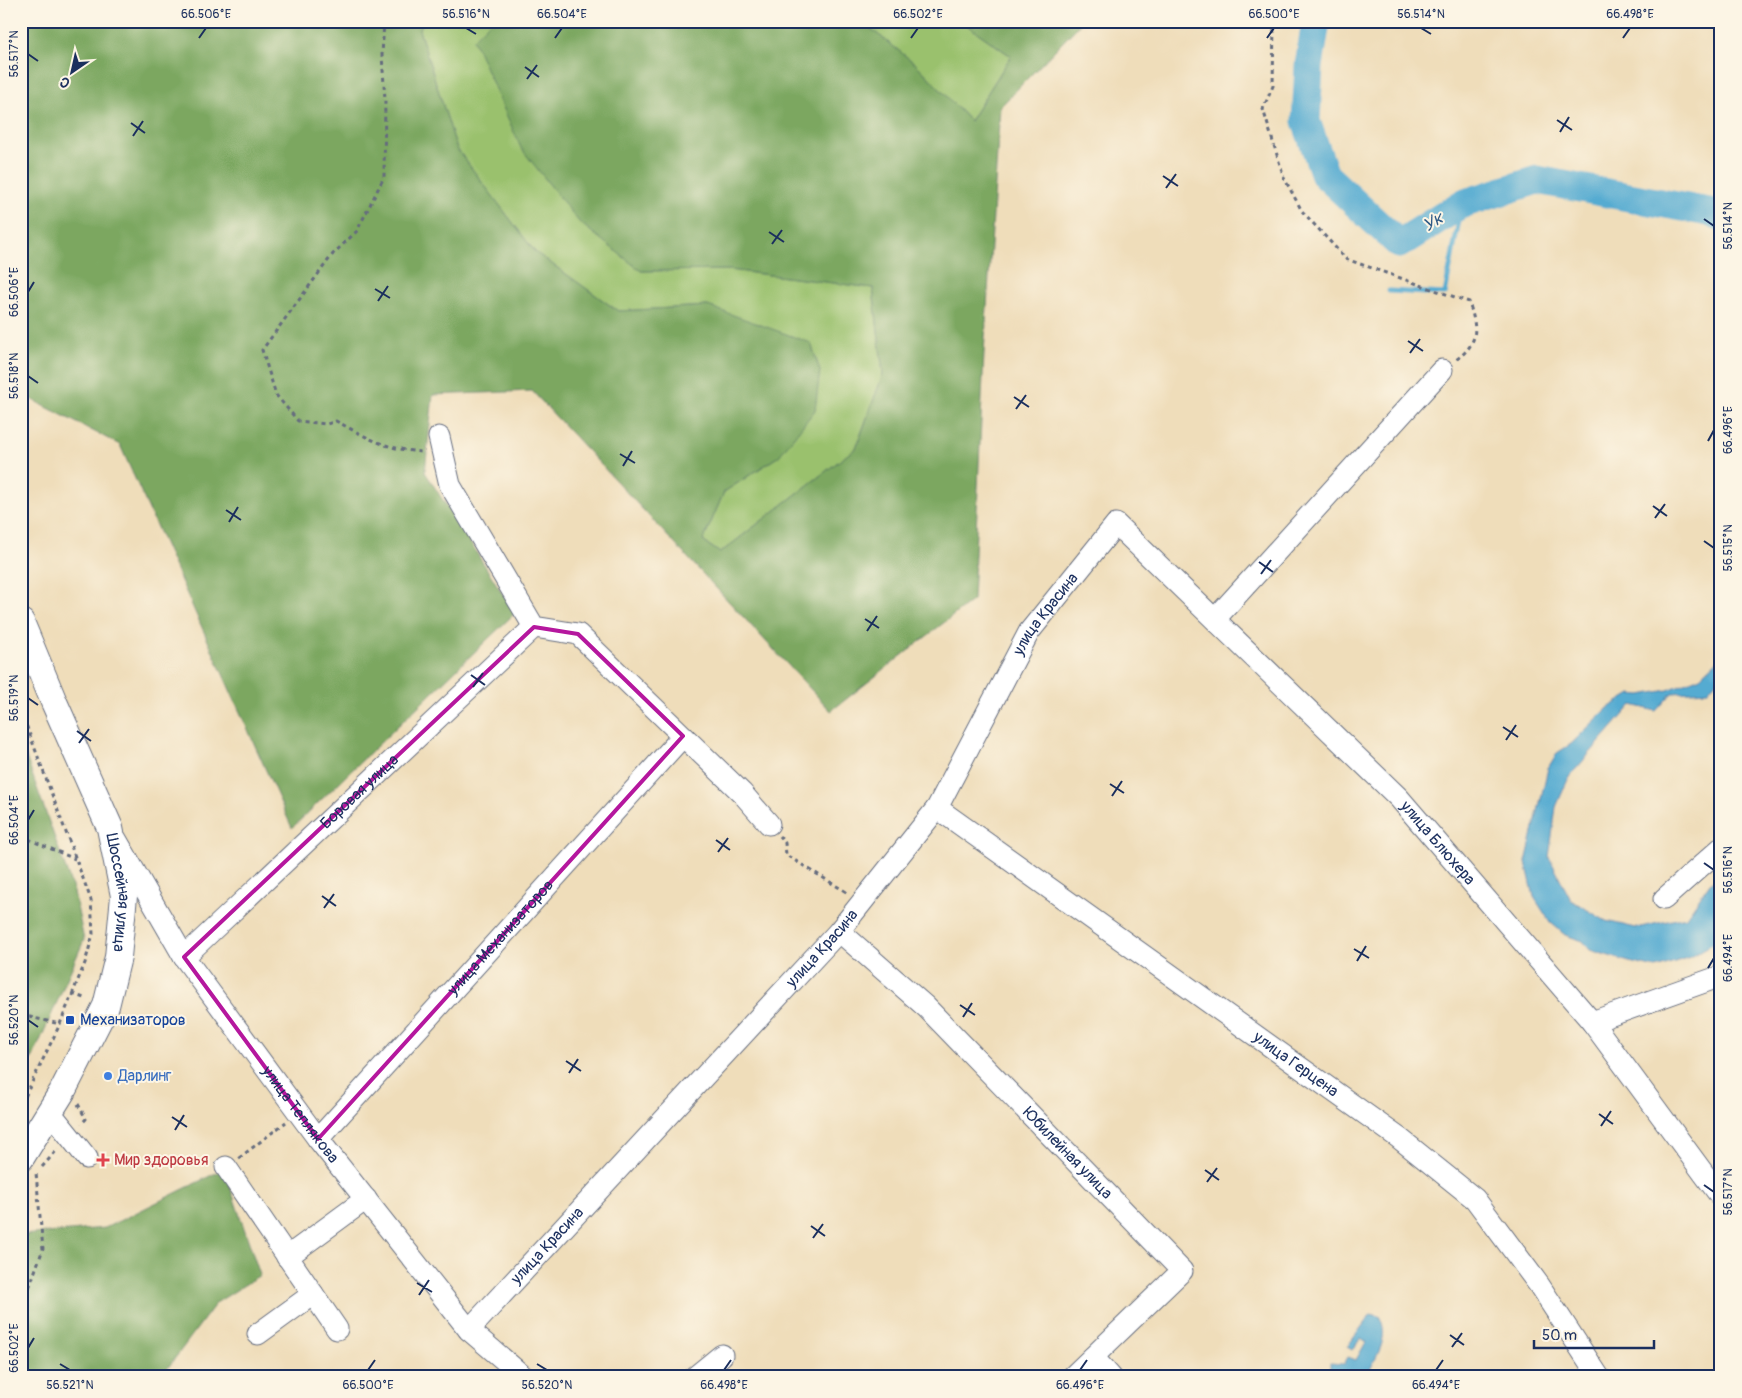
<svg xmlns="http://www.w3.org/2000/svg" width="1742" height="1398" viewBox="0 0 1742 1398" font-family="Pangolin,sans-serif">
	<rect width="100%" height="100%" fill="#fcf5e5"/>
	<filter id="ink" filterUnits="userSpaceOnUse"><feTurbulence type="fractalNoise" baseFrequency=".02" numOctaves="2"/><feDisplacementMap in="SourceGraphic" scale="10" xChannelSelector="R" yChannelSelector="G"/><feConvolveMatrix kernelMatrix="1 2 1 2 8 2 1 2 1" color-interpolation-filters="sRGB"/></filter>
	<filter id="wash" filterUnits="userSpaceOnUse"><feTurbulence type="fractalNoise" baseFrequency=".0096" numOctaves="4" result="noise"/><feDisplacementMap in="SourceGraphic" scale="20" xChannelSelector="R" yChannelSelector="G"/><feGaussianBlur stdDeviation="1.12" result="paint"/><feColorMatrix in="noise" values="0 0 0 0 0 0 0 0 0 0 0 0 0 0 0 0 0 1.4 0 .05"/><feComposite in="paint" operator="in"/></filter>
	<g filter="url(#wash)">
		<rect width="100%" height="100%" fill="#efddba"/>
		<path fill="#9ac16d" stroke="#5a7866" d="M 424,21 L 491,21 L 474,40 L 641,271 L 730,270 L 873,288 L 883,374 L 856,448 L 720,553 L 703,541 L 724,492 L 779,456 L 708,306 L 618,311 L 535,252 L 457,149 L 419,30 Z
			M 861,21 L 961,21 L 1011,56 L 970,121 L 917,65 Z"/>
		<path fill="#7ba760" stroke="#4b6b5f" d="M 21,21 L 424,21 L 419,30 L 457,149 L 535,252 L 618,311 L 708,306 L 811,343 L 820,371 L 815,410 L 779,456 L 724,492 L 703,541 L 720,553 L 856,448 L 883,374 L 873,288 L 730,270 L 641,271 L 579,222 L 521,148 L 473,39 L 491,21 L 861,21 L 917,65 L 970,121 L 1011,56 L 961,21 L 1083,21 L 1000,107 L 984,353 L 973,600 L 831,711 L 532,391 L 433,395 L 425,472 L 515,613 L 292,828 L 120,445 L 21,394 Z
			M 21,743 L 74,892 L 84,940 L 33,1057 L 21,1071 Z
			M 224,1169 L 260,1275 L 216,1303 L 161,1377 L 21,1377 L 21,1235 L 105,1228 Z"/>
		<path fill="#55abd1" stroke="#386d98" d="M 1721,657 L 1721,675 L 1708,691 L 1672,693 L 1656,711 L 1632,705 L 1569,777 L 1556,807 L 1549,857 L 1571,900 L 1606,921 L 1636,928 L 1686,917 L 1710,883 L 1721,876 L 1721,939 L 1690,957 L 1656,968 L 1629,962 L 1590,950 L 1583,941 L 1565,935 L 1550,922 L 1534,897 L 1526,862 L 1548,768 L 1557,753 L 1571,744 L 1608,708 L 1631,694 L 1641,695 L 1668,690 L 1700,677 Z
			M 1371,1314 L 1379,1316 C 1391,1337 1376,1357 1366,1377 L 1330,1377 L 1330,1363 L 1344,1364 L 1348,1357 L 1356,1360 L 1366,1342 L 1360,1338 L 1352,1350 L 1347,1347 Z"/>
		<g fill="none" stroke-linecap="round" stroke-linejoin="round">
			<path stroke="#55abd1" stroke-width="5" d="M 1389,291 L 1445,294 L 1462,204"/>
			<path stroke="#55abd1" stroke-width="29" d="M 1316,21 L 1309,66 L 1306,121 L 1325,175 L 1399,244 L 1462,204 L 1537,180 L 1709,212 L 1721,217"/>
		</g>
	</g>
	<g filter="url(#ink)">
		<g fill="none" stroke-linecap="round" stroke-linejoin="round">
			<defs>
				<g id="minor">
					<path d="M 439,437 L 450,485 L 534,627 L 578,634 L 742,793 L 769,824"/>
					<path d="M 1215,619 L 1442,370"/>
					<path id="s1" d="M 937,808 L 1399,1138 L 1475,1199 L 1539,1285 L 1599,1377"/>
					<path id="s2" d="M 116,839 L 184,957 L 318,1139 L 469,1330 L 524,1377"/>
					<path d="M 1664,899 L 1721,848"/>
					<path id="s3" d="M 839,931 L 926,1007 L 1182,1271 L 1072,1377"/>
					<path id="s4" d="M 184,957 L 534,627"/>
					<path d="M 1592,1022 L 1721,976"/>
					<path d="M 50,1112 L 87,1158"/>
					<path id="s5" d="M 318,1139 L 683,736"/>
					<path d="M 226,1167 L 337,1329"/>
					<path d="M 287,1257 L 366,1199"/>
					<path id="s6" d="M 469,1330 L 839,931 L 937,808 L 1029,632 L 1116,524 L 1399,798 L 1592,1022 L 1721,1197"/>
					<path d="M 258,1334 L 313,1294"/>
					<path d="M 1093,1357 L 1111,1377"/>
					<path d="M 695,1377 L 722,1355"/>
				</g>
				<g id="major">
					<path id="s7" d="M 21,622 L 54,702 L 110,828 L 124,896 L 118,957 L 106,1006 L 62,1092 L 21,1158"/>
				</g>
			</defs>
			<use href="#minor" stroke="#656c7e" stroke-width="23"/>
			<use href="#major" stroke="#656c7e" stroke-width="28"/>
			<path stroke="#656c7e" stroke-width="3" stroke-dasharray="4 4" stroke-linecap="butt" d="M 384,21 L 382,55 L 385,99 L 384,177 L 357,231 L 333,254 L 262,350 L 276,395 L 298,421 L 327,424 L 336,421 C 368,438 384,449 422,452 L 424,450
				M 1274,21 L 1273,86 L 1263,109 L 1284,178 L 1302,211 L 1346,259 L 1469,302 C 1477,328 1480,342 1456,360
				M 21,711 L 91,900 L 93,934 L 85,963 L 60,1024 L 21,1105
				M 21,836 L 75,859
				M 779,836 L 785,843 L 786,855 L 848,893
				M 72,994 L 87,999
				M 21,1015 L 60,1024
				M 78,1104 L 86,1119 L 81,1124
				M 239,1158 L 286,1122
				M 42,1167 L 58,1149
				M 21,1310 L 43,1249 L 36,1173"/>
			<use href="#minor" stroke="#fff" stroke-width="21"/>
			<use href="#major" stroke="#fff" stroke-width="26"/>
		</g>
	</g>
	<path fill="none" stroke="#b5179e" stroke-width="4" stroke-linejoin="round" d="M 534,627 L 578,634 L 683,736 L 318,1139 L 184,957 Z"/>
	<path fill="none" stroke="#1b2f5e" stroke-width="2" d="M 466,28 L 476,34M 1421,28 L 1431,34M 199,38 L 206,28M 555,38 L 562,28M 911,38 L 918,28M 1267,38 L 1274,28M 1623,38 L 1630,28M 28,54 L 38,61M 525,67 L 539,77M 527,79 L 537,65M 1557,120 L 1572,130M 131,123 L 145,133M 1560,132 L 1569,117M 133,136 L 143,121M 1163,176 L 1178,186M 1166,188 L 1176,174M 1704,219 L 1714,226M 769,232 L 784,242M 772,244 L 782,230M 375,289 L 390,298M 28,292 L 34,282M 378,301 L 388,286M 1408,341 L 1423,351M 1410,353 L 1420,339M 28,376 L 38,383M 1014,397 L 1029,407M 1016,409 L 1026,395M 1708,441 L 1714,430M 620,454 L 635,463M 623,466 L 632,451M 1653,506 L 1667,516M 226,510 L 241,520M 1655,518 L 1665,504M 229,522 L 238,507M 1704,541 L 1714,548M 1259,562 L 1273,572M 1261,574 L 1271,560M 865,619 L 879,628M 867,631 L 877,616M 471,675 L 485,685M 473,687 L 483,673M 28,698 L 38,705M 1503,727 L 1518,737M 77,731 L 91,741M 1506,740 L 1516,725M 79,743 L 89,729M 1110,784 L 1124,793M 1112,796 L 1122,781M 28,820 L 34,810M 716,840 L 730,850M 718,852 L 728,838M 1704,863 L 1714,870M 322,896 L 336,906M 324,908 L 334,894M 1354,949 L 1369,958M 1357,961 L 1366,946M 1708,968 L 1714,958M 960,1005 L 975,1015M 963,1017 L 972,1003M 28,1020 L 38,1027M 566,1061 L 581,1071M 569,1073 L 578,1059M 1599,1114 L 1613,1124M 172,1117 L 187,1127M 1601,1126 L 1611,1111M 175,1130 L 184,1115M 1205,1170 L 1219,1180M 1207,1182 L 1217,1168M 1704,1185 L 1714,1192M 811,1226 L 825,1236M 813,1238 L 823,1224M 417,1283 L 432,1292M 419,1295 L 429,1280M 1450,1335 L 1464,1345M 1452,1347 L 1462,1333M 28,1348 L 34,1338M 60,1364 L 70,1370M 537,1364 L 547,1370M 368,1370 L 375,1360M 724,1370 L 731,1360M 1080,1370 L 1087,1360M 1436,1370 L 1443,1360"/>
	<rect fill="#1a4fb4" stroke="#fcf5e5" stroke-width="2" x="65" y="1015" width="10" height="10" rx="2.5"/>
	<circle fill="#3f7fe0" stroke="#fcf5e5" stroke-width="2" cx="108" cy="1076" r="5"/>
	<path fill="#e0444e" stroke="#fcf5e5" stroke-width="2" d="M100.5 1152.5h5v5h5v5h-5v5h-5v-5h-5v-5h5z"/>
	<g text-anchor="middle" dominant-baseline="central" stroke-width="4" stroke-linejoin="round" paint-order="stroke">
		<g font-size="16" fill="#1b2f5e" stroke="#fcf5e5">
			<text stroke="none"><textPath href="#s6" startOffset="924">улица Красина</textPath></text>
			<text stroke="none"><textPath href="#s4" startOffset="241">Боровая улица</textPath></text>
			<text stroke="none"><textPath href="#s6" startOffset="1492">улица Блюхера</textPath></text>
			<text stroke="none"><textPath href="#s7" startOffset="290">Шоссейная улица</textPath></text>
			<text stroke="none"><textPath href="#s5" startOffset="272">улица Механизаторов</textPath></text>
			<text stroke="none"><textPath href="#s6" startOffset="520">улица Красина</textPath></text>
			<text stroke="none"><textPath href="#s1" startOffset="441">улица Герцена</textPath></text>
			<text stroke="none"><textPath href="#s2" startOffset="332">улица Теплякова</textPath></text>
			<text stroke="none"><textPath href="#s3" startOffset="319">Юбилейная улица</textPath></text>
			<text stroke="none"><textPath href="#s6" startOffset="115">улица Красина</textPath></text>
		</g>
		<g font-size="16" fill="#164399" stroke="#fcf5e5" text-anchor="start">
			<text x="80" y="1020">Механизаторов</text>
		</g>
		<g font-size="16" fill="#366cbe" stroke="#fcf5e5" text-anchor="start">
			<text x="118" y="1076">Дарлинг</text>
		</g>
		<g font-size="16" fill="#be3a42" stroke="#fcf5e5" text-anchor="start">
			<text x="114" y="1160">Мир здоровья</text>
		</g>
		<g font-size="18" font-style="italic" fill="#2f5a86" stroke="#fcf5e5">
			<text transform="translate(1433 222) rotate(-32)">Ук</text>
		</g>
	</g>
	<rect width="1742" height="1398" fill="none" stroke="#fcf5e5" stroke-width="55"/>
	<g transform="translate(72 72) rotate(214)" stroke="#fcf5e5" stroke-width="4" paint-order="stroke">
	<path d="M0-4L9 19L0 12L-9 19Z" fill="#1b2f5e"/>
	<text y="-8" font-size="14" font-weight="bold" text-anchor="middle" fill="#1b2f5e">С</text>
	</g>
	<path d="M1534 1340v8h120v-8" fill="none" stroke="#1b2f5e" stroke-width="2.5"/>
	<text x="1542" y="1340" font-size="15" fill="#1b2f5e" stroke="#fcf5e5" stroke-width="4" paint-order="stroke">50 m</text>
	<rect x="28" y="28" width="1686" height="1342" fill="none" stroke="#1b2f5e" stroke-width="2"/>
	<g font-size="12" text-anchor="middle" fill="#1b2f5e">
		<text x="206" y="18">66.506°E</text>
		<text x="466" y="18">56.516°N</text>
		<text x="562" y="18">66.504°E</text>
		<text x="918" y="18">66.502°E</text>
		<text x="1274" y="18">66.500°E</text>
		<text x="1421" y="18">56.514°N</text>
		<text x="1630" y="18">66.498°E</text>
		<text transform="translate(14 54) rotate(-90)" y="4">56.517°N</text>
		<text transform="translate(1728 226) rotate(-90)" y="4">56.514°N</text>
		<text transform="translate(14 292) rotate(-90)" y="4">66.506°E</text>
		<text transform="translate(14 376) rotate(-90)" y="4">56.518°N</text>
		<text transform="translate(1728 430) rotate(-90)" y="4">66.496°E</text>
		<text transform="translate(1728 548) rotate(-90)" y="4">56.515°N</text>
		<text transform="translate(14 698) rotate(-90)" y="4">56.519°N</text>
		<text transform="translate(14 820) rotate(-90)" y="4">66.504°E</text>
		<text transform="translate(1728 870) rotate(-90)" y="4">56.516°N</text>
		<text transform="translate(1728 958) rotate(-90)" y="4">66.494°E</text>
		<text transform="translate(14 1020) rotate(-90)" y="4">56.520°N</text>
		<text transform="translate(1728 1192) rotate(-90)" y="4">56.517°N</text>
		<text transform="translate(14 1348) rotate(-90)" y="4">66.502°E</text>
		<text x="70" y="1389">56.521°N</text>
		<text x="368" y="1389">66.500°E</text>
		<text x="547" y="1389">56.520°N</text>
		<text x="724" y="1389">66.498°E</text>
		<text x="1080" y="1389">66.496°E</text>
		<text x="1436" y="1389">66.494°E</text>
	</g>
</svg>
